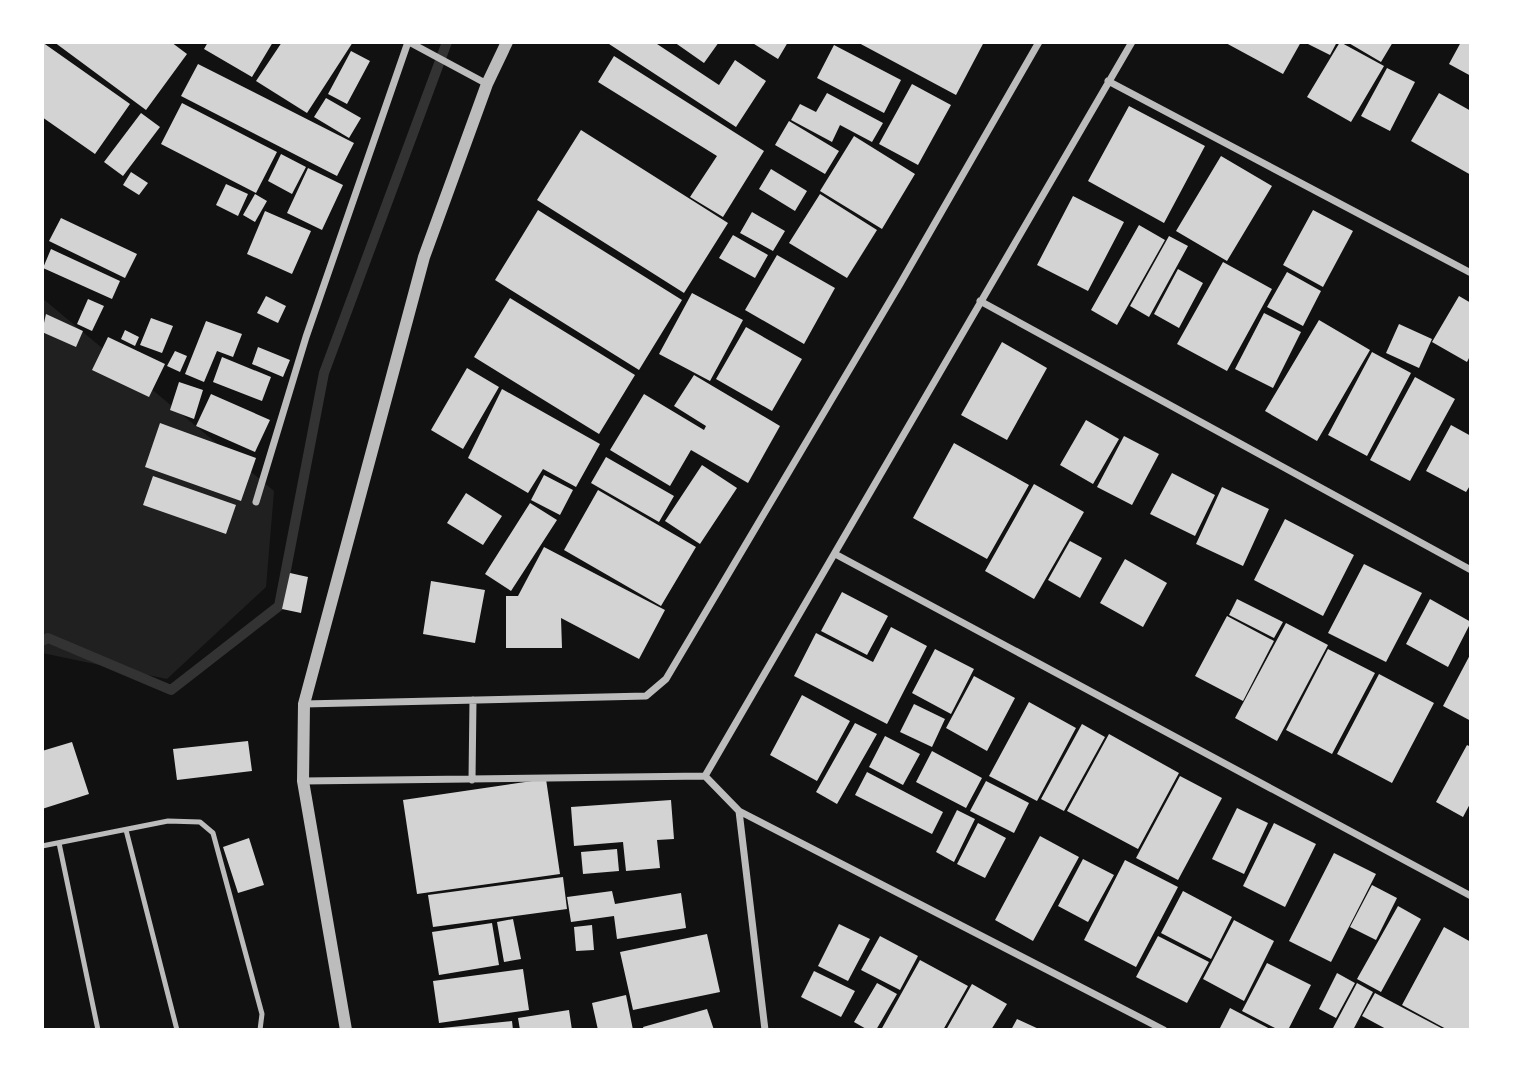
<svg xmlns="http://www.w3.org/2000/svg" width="1513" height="1072" viewBox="0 0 1513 1072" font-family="'Archivo Narrow',sans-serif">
	<rect width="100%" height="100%" fill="#111"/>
	<path fill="#202020" d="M 42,298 L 274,491 L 266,587 L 167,679 L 42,653 Z"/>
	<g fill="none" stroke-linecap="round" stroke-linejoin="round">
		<path stroke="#333" stroke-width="10" d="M 42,641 L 48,638 L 171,690 L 279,606 L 324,373 L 447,42"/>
	</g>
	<path fill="#d3d3d3" d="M 42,42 L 130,104 L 95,154 L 42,117 Z
		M 54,42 L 171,42 L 187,54 L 146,110 Z
		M 208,42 L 273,42 L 252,77 L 204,49 Z
		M 282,42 L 353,42 L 307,113 L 256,81 Z
		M 606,42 L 654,42 L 719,85 L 735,60 L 766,81 L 736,127 Z
		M 674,42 L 719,42 L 704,63 Z
		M 751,42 L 788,42 L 778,59 Z
		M 857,42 L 984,42 L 956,95 Z
		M 1224,42 L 1301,42 L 1283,74 Z
		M 1304,42 L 1337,42 L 1330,55 Z
		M 1340,42 L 1384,66 L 1351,122 L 1307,97 Z
		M 1347,42 L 1393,42 L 1381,62 Z
		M 1461,42 L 1471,42 L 1471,76 L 1449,64 Z
		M 834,45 L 901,80 L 884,113 L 817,78 Z
		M 351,51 L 370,61 L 347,104 L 328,94 Z
		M 614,56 L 764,151 L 723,217 L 690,197 L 717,156 L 598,82 Z
		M 198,64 L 354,143 L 337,176 L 181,96 Z
		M 1387,68 L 1415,82 L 1390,131 L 1361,116 Z
		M 912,84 L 951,105 L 918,165 L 879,144 Z
		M 827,93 L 883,123 L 872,142 L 840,125 L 832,142 L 791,120 L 800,104 L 816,112 Z
		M 1439,93 L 1471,111 L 1471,175 L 1411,141 Z
		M 326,98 L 361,118 L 349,138 L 314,117 Z
		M 182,103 L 277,152 L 256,193 L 161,144 Z
		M 1129,106 L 1205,146 L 1164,223 L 1088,181 Z
		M 141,113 L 160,127 L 123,176 L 104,162 Z
		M 789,121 L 839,151 L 825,174 L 775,145 Z
		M 581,130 L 728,223 L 684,293 L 537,200 Z
		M 854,136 L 915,174 L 882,229 L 820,191 Z
		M 281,154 L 306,167 L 292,194 L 268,181 Z
		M 1221,156 L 1272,186 L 1227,261 L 1176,231 Z
		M 308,168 L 343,185 L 322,230 L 287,213 Z
		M 771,169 L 807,191 L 795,211 L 759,189 Z
		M 131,172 L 148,183 L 139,195 L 123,185 Z
		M 226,184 L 248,194 L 238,216 L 216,205 Z
		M 255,194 L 267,201 L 255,222 L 243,215 Z
		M 820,194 L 877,230 L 847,278 L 789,243 Z
		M 1073,196 L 1124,222 L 1088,291 L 1037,265 Z
		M 538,210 L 682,300 L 639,370 L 495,280 Z
		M 1313,210 L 1353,231 L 1323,287 L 1283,265 Z
		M 265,211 L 311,231 L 292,274 L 247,254 Z
		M 752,212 L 785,231 L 773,251 L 740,233 Z
		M 61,218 L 137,254 L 125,278 L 49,241 Z
		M 1139,225 L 1165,240 L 1117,325 L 1091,310 Z
		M 733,235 L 768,255 L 755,278 L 719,258 Z
		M 1169,236 L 1188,246 L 1149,317 L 1130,306 Z
		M 51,249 L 120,281 L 112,299 L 43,268 Z
		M 777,255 L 835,288 L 804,344 L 745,310 Z
		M 1223,262 L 1272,289 L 1227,371 L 1177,344 Z
		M 1178,269 L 1203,283 L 1179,328 L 1154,314 Z
		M 1287,272 L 1321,291 L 1303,326 L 1267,307 Z
		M 692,293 L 743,320 L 710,381 L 659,354 Z
		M 266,296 L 286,306 L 278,323 L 257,313 Z
		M 1459,296 L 1471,303 L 1471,354 L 1467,362 L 1432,342 Z
		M 510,298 L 635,375 L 599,434 L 474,357 Z
		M 88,299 L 104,306 L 92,331 L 77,324 Z
		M 1264,313 L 1301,332 L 1273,388 L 1235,369 Z
		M 46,314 L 83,331 L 76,347 L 42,332 Z
		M 151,318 L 173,326 L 162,353 L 140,345 Z
		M 1319,320 L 1370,350 L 1317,441 L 1265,411 Z
		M 206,321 L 242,334 L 233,357 L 217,351 L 204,382 L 185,374 Z
		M 1399,324 L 1432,339 L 1419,368 L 1386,353 Z
		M 746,327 L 802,359 L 772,411 L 716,379 Z
		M 125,330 L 139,337 L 135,346 L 121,339 Z
		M 108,337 L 165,364 L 149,397 L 92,370 Z
		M 1002,342 L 1047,368 L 1007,440 L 961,415 Z
		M 258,347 L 290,360 L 283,377 L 252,364 Z
		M 175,351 L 187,356 L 180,372 L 167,366 Z
		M 1372,352 L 1411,373 L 1367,456 L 1328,435 Z
		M 222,357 L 271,377 L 262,401 L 213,382 Z
		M 467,368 L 499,387 L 463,449 L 431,430 Z
		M 694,375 L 780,426 L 748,483 L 691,450 L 670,486 L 610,450 L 644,394 L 704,430 L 706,426 L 674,406 Z
		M 1415,377 L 1455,399 L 1410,481 L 1370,460 Z
		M 179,382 L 203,390 L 194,419 L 170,410 Z
		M 502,389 L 600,444 L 576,487 L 543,469 L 528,493 L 468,458 Z
		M 211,394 L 270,420 L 255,452 L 196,426 Z
		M 1086,420 L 1119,439 L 1093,484 L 1060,465 Z
		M 160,423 L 256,458 L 241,501 L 145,467 Z
		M 1451,425 L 1471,436 L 1471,484 L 1466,492 L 1426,471 Z
		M 1124,436 L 1159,454 L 1132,505 L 1097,487 Z
		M 954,443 L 1029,485 L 987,559 L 913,518 Z
		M 606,457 L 674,496 L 659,522 L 591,483 Z
		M 702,465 L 737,488 L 700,544 L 665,521 Z
		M 1172,473 L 1215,495 L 1195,536 L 1150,514 Z
		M 544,475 L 573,490 L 560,515 L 531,500 Z
		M 153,476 L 236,505 L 226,534 L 143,505 Z
		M 1034,484 L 1084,512 L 1034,599 L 985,571 Z
		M 1222,487 L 1269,509 L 1243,566 L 1196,544 Z
		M 598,490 L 696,547 L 661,606 L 564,550 Z
		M 466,493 L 502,516 L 483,545 L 447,523 Z
		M 530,503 L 557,520 L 511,591 L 485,574 Z
		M 1285,519 L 1354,555 L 1323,616 L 1254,580 Z
		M 1070,541 L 1102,558 L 1080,598 L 1048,580 Z
		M 544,547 L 665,610 L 639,659 L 561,618 L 562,648 L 506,648 L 506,596 L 518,596 Z
		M 1125,559 L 1167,583 L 1143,627 L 1100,603 Z
		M 1364,564 L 1422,593 L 1386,662 L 1328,633 Z
		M 290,573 L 308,577 L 301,613 L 282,609 Z
		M 431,581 L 485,590 L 475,643 L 423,634 Z
		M 842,592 L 888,616 L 867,655 L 821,631 Z
		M 1237,599 L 1283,622 L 1274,638 L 1229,615 Z
		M 1430,599 L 1471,622 L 1448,667 L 1406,644 Z
		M 1227,616 L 1274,641 L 1243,701 L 1195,676 Z
		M 1286,623 L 1328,645 L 1277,741 L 1235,718 Z
		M 891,627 L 927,646 L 887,724 L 794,676 L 816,633 L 873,662 Z
		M 935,649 L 974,669 L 951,714 L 912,693 Z
		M 1328,649 L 1375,673 L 1332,754 L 1286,730 Z
		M 1471,653 L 1471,721 L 1443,706 Z
		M 1379,674 L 1434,703 L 1392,783 L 1337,754 Z
		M 974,676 L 1015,698 L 987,751 L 946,728 Z
		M 802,695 L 850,721 L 817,781 L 770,755 Z
		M 1029,702 L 1076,728 L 1037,801 L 989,776 Z
		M 914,704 L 945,719 L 932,747 L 900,732 Z
		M 855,723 L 877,734 L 837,804 L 816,792 Z
		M 1082,724 L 1105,737 L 1064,811 L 1041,799 Z
		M 1109,734 L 1179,773 L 1138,849 L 1067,811 Z
		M 885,736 L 920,754 L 903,785 L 869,767 Z
		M 248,741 L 252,771 L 177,780 L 173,749 Z
		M 72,742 L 89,794 L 42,809 L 42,751 Z
		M 1467,745 L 1471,747 L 1471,802 L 1463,817 L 1436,802 Z
		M 932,751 L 982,778 L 966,808 L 916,782 Z
		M 867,772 L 943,812 L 932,834 L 855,795 Z
		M 1180,776 L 1222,798 L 1178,880 L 1136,858 Z
		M 546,779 L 560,874 L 417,894 L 403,800 Z
		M 986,781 L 1029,803 L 1014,833 L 970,811 Z
		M 671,800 L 674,839 L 657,840 L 660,868 L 626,871 L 623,842 L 574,846 L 571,807 Z
		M 1237,808 L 1268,823 L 1244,874 L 1212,859 Z
		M 957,810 L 975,819 L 954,862 L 936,852 Z
		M 978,823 L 1006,838 L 985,878 L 957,864 Z
		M 1274,823 L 1316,844 L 1285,907 L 1243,886 Z
		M 1040,836 L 1079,857 L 1033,941 L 995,920 Z
		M 249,838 L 264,885 L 238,893 L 223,847 Z
		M 617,849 L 619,871 L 583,874 L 581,852 Z
		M 1334,853 L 1376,874 L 1331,962 L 1289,941 Z
		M 1083,859 L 1114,875 L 1088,922 L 1058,906 Z
		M 1125,860 L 1178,887 L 1136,967 L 1084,940 Z
		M 563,877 L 567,909 L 433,927 L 428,895 Z
		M 1372,885 L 1397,898 L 1376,940 L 1350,927 Z
		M 612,891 L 615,904 L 681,893 L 686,928 L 617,939 L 614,916 L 571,922 L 567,897 Z
		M 1183,891 L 1232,917 L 1211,959 L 1161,933 Z
		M 1398,906 L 1421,919 L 1381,992 L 1357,979 Z
		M 513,919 L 521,959 L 504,962 L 497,922 Z
		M 1234,920 L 1274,941 L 1244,1001 L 1203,979 Z
		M 492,923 L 499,965 L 439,975 L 432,932 Z
		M 839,924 L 870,939 L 848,981 L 818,966 Z
		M 592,925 L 594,950 L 576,951 L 574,927 Z
		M 1444,927 L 1471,942 L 1471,1030 L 1448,1030 L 1402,1005 Z
		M 707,934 L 720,992 L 633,1010 L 620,952 Z
		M 880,936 L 918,956 L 900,990 L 861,970 Z
		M 1158,936 L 1209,962 L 1187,1003 L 1136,977 Z
		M 920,960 L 968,986 L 943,1030 L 881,1030 Z
		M 1267,963 L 1311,985 L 1288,1030 L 1279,1030 L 1242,1011 Z
		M 523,969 L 529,1010 L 439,1023 L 433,981 Z
		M 814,971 L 855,991 L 841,1017 L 801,997 Z
		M 1337,973 L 1355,983 L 1336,1018 L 1319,1009 Z
		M 877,983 L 897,994 L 876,1030 L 868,1030 L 854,1022 Z
		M 1357,983 L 1373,992 L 1353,1030 L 1332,1030 Z
		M 972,984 L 1007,1004 L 991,1030 L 946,1030 Z
		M 1375,993 L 1445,1030 L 1388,1030 L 1362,1016 Z
		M 626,995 L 633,1030 L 598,1030 L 592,1003 Z
		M 1230,1008 L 1272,1030 L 1219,1030 Z
		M 707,1009 L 714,1030 L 644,1030 L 643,1027 Z
		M 569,1010 L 572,1030 L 520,1030 L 518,1018 Z
		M 1017,1019 L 1041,1030 L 1011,1030 Z
		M 512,1021 L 513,1030 L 442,1030 L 442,1028 Z"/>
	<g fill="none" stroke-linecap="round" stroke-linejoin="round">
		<path stroke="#bcbcbc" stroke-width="5" d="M 126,830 L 177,1030
			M 59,843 L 98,1030
			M 42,846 L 168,821 L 200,822 L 213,833 L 262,1014 L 260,1030"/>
		<path stroke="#bcbcbc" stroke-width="7" d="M 409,42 L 487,84
			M 1108,81 L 1471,273
			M 980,301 L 1471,570
			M 256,502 L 306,337 L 408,42
			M 837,555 L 1471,896
			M 304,704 L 646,696 L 666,679 L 900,284 L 1039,42
			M 705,776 L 739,811 L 765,1030
			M 472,780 L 473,700
			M 303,781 L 705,776 L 1132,42
			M 739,811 L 1164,1030"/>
		<path stroke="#bcbcbc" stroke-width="12" d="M 346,1030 L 303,781 L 304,704 L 424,257 L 487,84 L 507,42"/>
	</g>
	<rect width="1513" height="1072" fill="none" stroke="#ffffff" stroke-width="88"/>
</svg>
